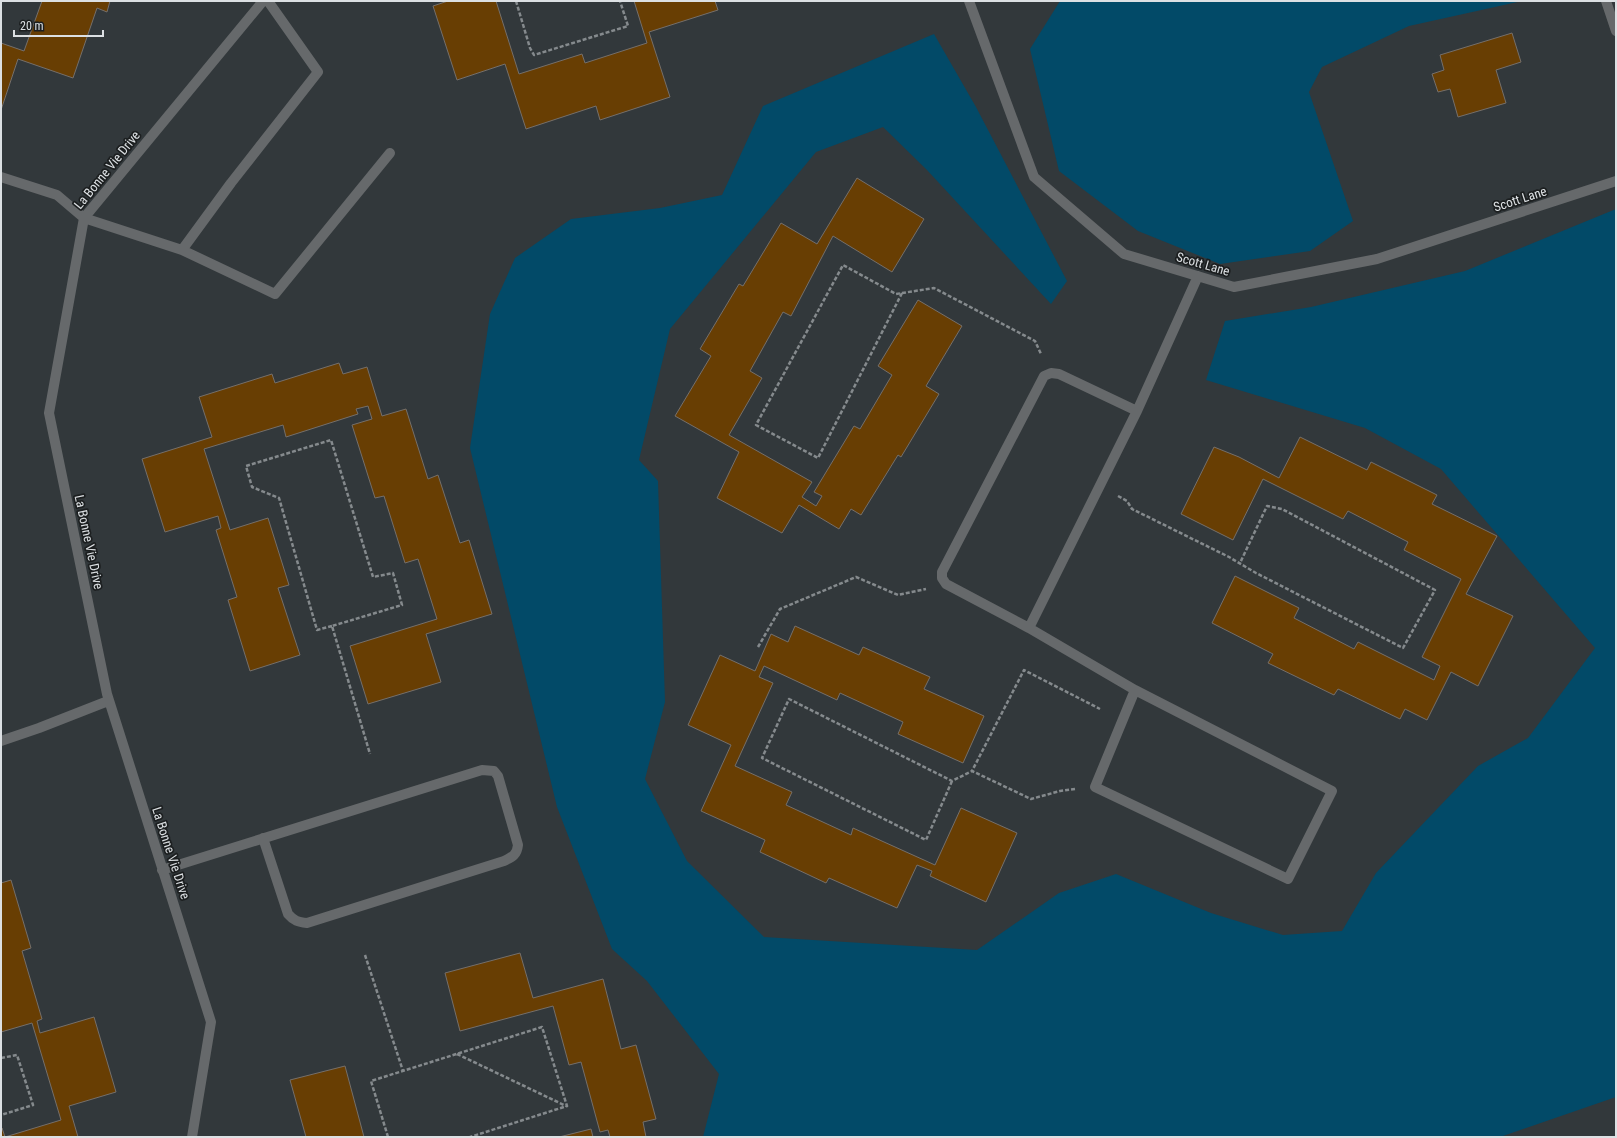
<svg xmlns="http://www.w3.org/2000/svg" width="1617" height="1138" viewBox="0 0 1617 1138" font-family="'Roboto Condensed',sans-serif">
	<rect width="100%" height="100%" fill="#32383b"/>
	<path fill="#024a68" d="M 1060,1 L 1522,1 L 1409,26 L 1322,67 L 1309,92 L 1353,221 L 1310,251 L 1220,264 L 1138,231 L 1059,171 L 1030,49 Z
		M 934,34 L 976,107 L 1067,281 L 1051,304 L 927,170 L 883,127 L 816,152 L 670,329 L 639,460 L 658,481 L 665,702 L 645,779 L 687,861 L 764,937 L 977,950 L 1059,893 L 1116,874 L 1211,913 L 1283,935 L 1342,931 L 1376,873 L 1478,766 L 1528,738 L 1595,648 L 1441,469 L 1365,428 L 1206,380 L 1225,321 L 1311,307 L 1465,271 L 1616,209 L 1616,1097 L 1500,1137 L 703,1137 L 719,1074 L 647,981 L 612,949 L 557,807 L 470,448 L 490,314 L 515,258 L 571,219 L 660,208 L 722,195 L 763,106 Z"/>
	<path fill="#683e03" stroke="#756f6a" d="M 42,1 L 110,1 L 107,12 L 97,8 L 73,78 L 18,59 L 1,110 L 1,43 L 24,51 Z
		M 448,1 L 496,1 L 519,74 L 582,54 L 585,63 L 647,43 L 634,1 L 715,1 L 718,10 L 649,32 L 670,97 L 600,120 L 596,106 L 526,129 L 505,64 L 457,80 L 433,6 Z
		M 1512,33 L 1521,62 L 1496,70 L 1506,103 L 1458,117 L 1450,89 L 1438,92 L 1432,74 L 1444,70 L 1440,55 Z
		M 857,178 L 924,219 L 892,272 L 833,236 L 791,316 L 783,312 L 750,371 L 762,378 L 729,435 L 812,482 L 802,497 L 816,506 L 822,496 L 814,492 L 854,426 L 860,429 L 892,375 L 878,366 L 918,300 L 962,326 L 926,386 L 939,394 L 901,457 L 898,455 L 861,515 L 851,509 L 839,529 L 799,505 L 782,533 L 717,498 L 739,452 L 675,416 L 711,356 L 700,349 L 739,284 L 743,286 L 781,223 L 817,244 Z
		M 339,363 L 343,374 L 367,367 L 382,416 L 406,409 L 428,479 L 438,475 L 460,543 L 469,540 L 492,614 L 426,634 L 441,682 L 368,704 L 350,646 L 437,619 L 418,559 L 405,563 L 384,496 L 375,498 L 352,425 L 372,419 L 368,406 L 356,409 L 358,414 L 286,437 L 283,425 L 204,449 L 230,530 L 268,518 L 289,585 L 278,588 L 300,655 L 250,671 L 228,600 L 237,597 L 216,530 L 221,528 L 218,516 L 165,532 L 142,459 L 212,437 L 199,397 L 272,374 L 275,383 Z
		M 1300,437 L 1367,470 L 1371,462 L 1437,495 L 1432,504 L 1497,536 L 1466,594 L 1513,616 L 1478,686 L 1451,672 L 1427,720 L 1405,709 L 1400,719 L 1338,689 L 1334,695 L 1268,663 L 1273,654 L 1212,623 L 1235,576 L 1299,608 L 1294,618 L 1354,649 L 1358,642 L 1434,680 L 1440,666 L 1422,657 L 1461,579 L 1404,550 L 1408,542 L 1348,511 L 1343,519 L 1263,479 L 1233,540 L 1181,514 L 1214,447 L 1239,457 L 1279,478 Z
		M 795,626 L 859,655 L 863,647 L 930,677 L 924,689 L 984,716 L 963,763 L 898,734 L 903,722 L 840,693 L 837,700 L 764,666 L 759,677 L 773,683 L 735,766 L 792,792 L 786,805 L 851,835 L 853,828 L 935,865 L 961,808 L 1017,833 L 986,902 L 930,876 L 932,871 L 917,865 L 897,908 L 829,878 L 826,883 L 760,852 L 765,840 L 701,811 L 731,745 L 688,725 L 720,655 L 755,671 L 771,634 L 788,642 Z
		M 11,880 L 31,948 L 22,951 L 42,1019 L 37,1021 L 40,1033 L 94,1017 L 116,1092 L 69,1106 L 78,1137 L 1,1137 L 2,1128 L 5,1137 L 61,1120 L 32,1023 L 1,1032 L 1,883 Z
		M 520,953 L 533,998 L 603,979 L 621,1049 L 636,1045 L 656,1119 L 643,1122 L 646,1137 L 610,1137 L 608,1130 L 600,1132 L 581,1062 L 569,1065 L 553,1006 L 460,1031 L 445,973 Z
		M 345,1066 L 364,1137 L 306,1137 L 290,1080 Z
		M 591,1129 L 593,1137 L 559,1137 Z"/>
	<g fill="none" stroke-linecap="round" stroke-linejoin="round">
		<path stroke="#858a8d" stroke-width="2.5" stroke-dasharray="4 2" stroke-linecap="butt" d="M 516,1 L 530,48 L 534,55 L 628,26 L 620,1
			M 902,293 L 818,458 L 756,425 L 843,265 L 896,294 L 934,288 L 1035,341 L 1041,354
			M 1118,496 L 1127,501 L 1132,509 L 1229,557 L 1256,573 L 1403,648 L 1435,590 L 1282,509 L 1267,506 L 1240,563
			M 332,626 L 317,630 L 279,498 L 252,487 L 246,466 L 331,440 L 373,577 L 393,573 L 402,605 L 332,626 L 370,754
			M 758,647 L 780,609 L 856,577 L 898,595 L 926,589
			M 952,781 L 926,840 L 762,758 L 789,699 L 952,781 L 972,771
			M 1075,789 L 1060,791 L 1031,799 L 972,771 L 1024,670 L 1100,709
			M 365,955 L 403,1071
			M 457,1054 L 566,1106
			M 1,1058 L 17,1055 L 33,1105 L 1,1115
			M 388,1137 L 371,1081 L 542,1027 L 567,1106 L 470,1137"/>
		<path stroke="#66696b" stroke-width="10" d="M 969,1 L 1034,177 L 1124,254 L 1234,287 L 1377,259 L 1616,181
			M 1606,1 L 1616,31
			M 1,177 L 57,195 L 84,218 L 182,250 L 231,183 L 318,72 L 268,1
			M 182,250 L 275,294 L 390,153
			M 1029,628 L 1137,411
			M 1135,690 L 1095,787 L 1288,879 L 1332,791 L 1135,690 L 1029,628 L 946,584 L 942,578 L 942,572 L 1044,376 L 1051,373 L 1059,374 L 1137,411 L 1198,276
			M 1,741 L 39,728 L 108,701
			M 162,870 L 482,770 L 494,771 L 498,776 L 518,845 C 517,855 512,857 504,861 L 307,923 C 298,922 294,921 288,914 L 263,838
			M 192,1137 L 211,1022 L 107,694 L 49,413 L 84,218 L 263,1"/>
	</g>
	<g text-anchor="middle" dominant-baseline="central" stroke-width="3.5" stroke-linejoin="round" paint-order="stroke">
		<g font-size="13" fill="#dce0e3" stroke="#1c1f20">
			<text transform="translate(107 170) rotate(-51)">La Bonne Vie Drive</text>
			<text transform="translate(1520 199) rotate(-18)">Scott Lane</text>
			<text transform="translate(1203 264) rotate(16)">Scott Lane</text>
			<text transform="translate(89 542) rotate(78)">La Bonne Vie Drive</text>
			<text transform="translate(171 853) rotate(72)">La Bonne Vie Drive</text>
		</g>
	</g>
	<rect width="1617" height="1138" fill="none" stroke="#dce0e3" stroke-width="4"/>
	<path d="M14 30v6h89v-6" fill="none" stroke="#dce0e3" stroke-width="2"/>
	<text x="20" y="30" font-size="12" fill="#dce0e3" stroke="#1c1f20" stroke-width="3" paint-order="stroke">20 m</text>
</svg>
